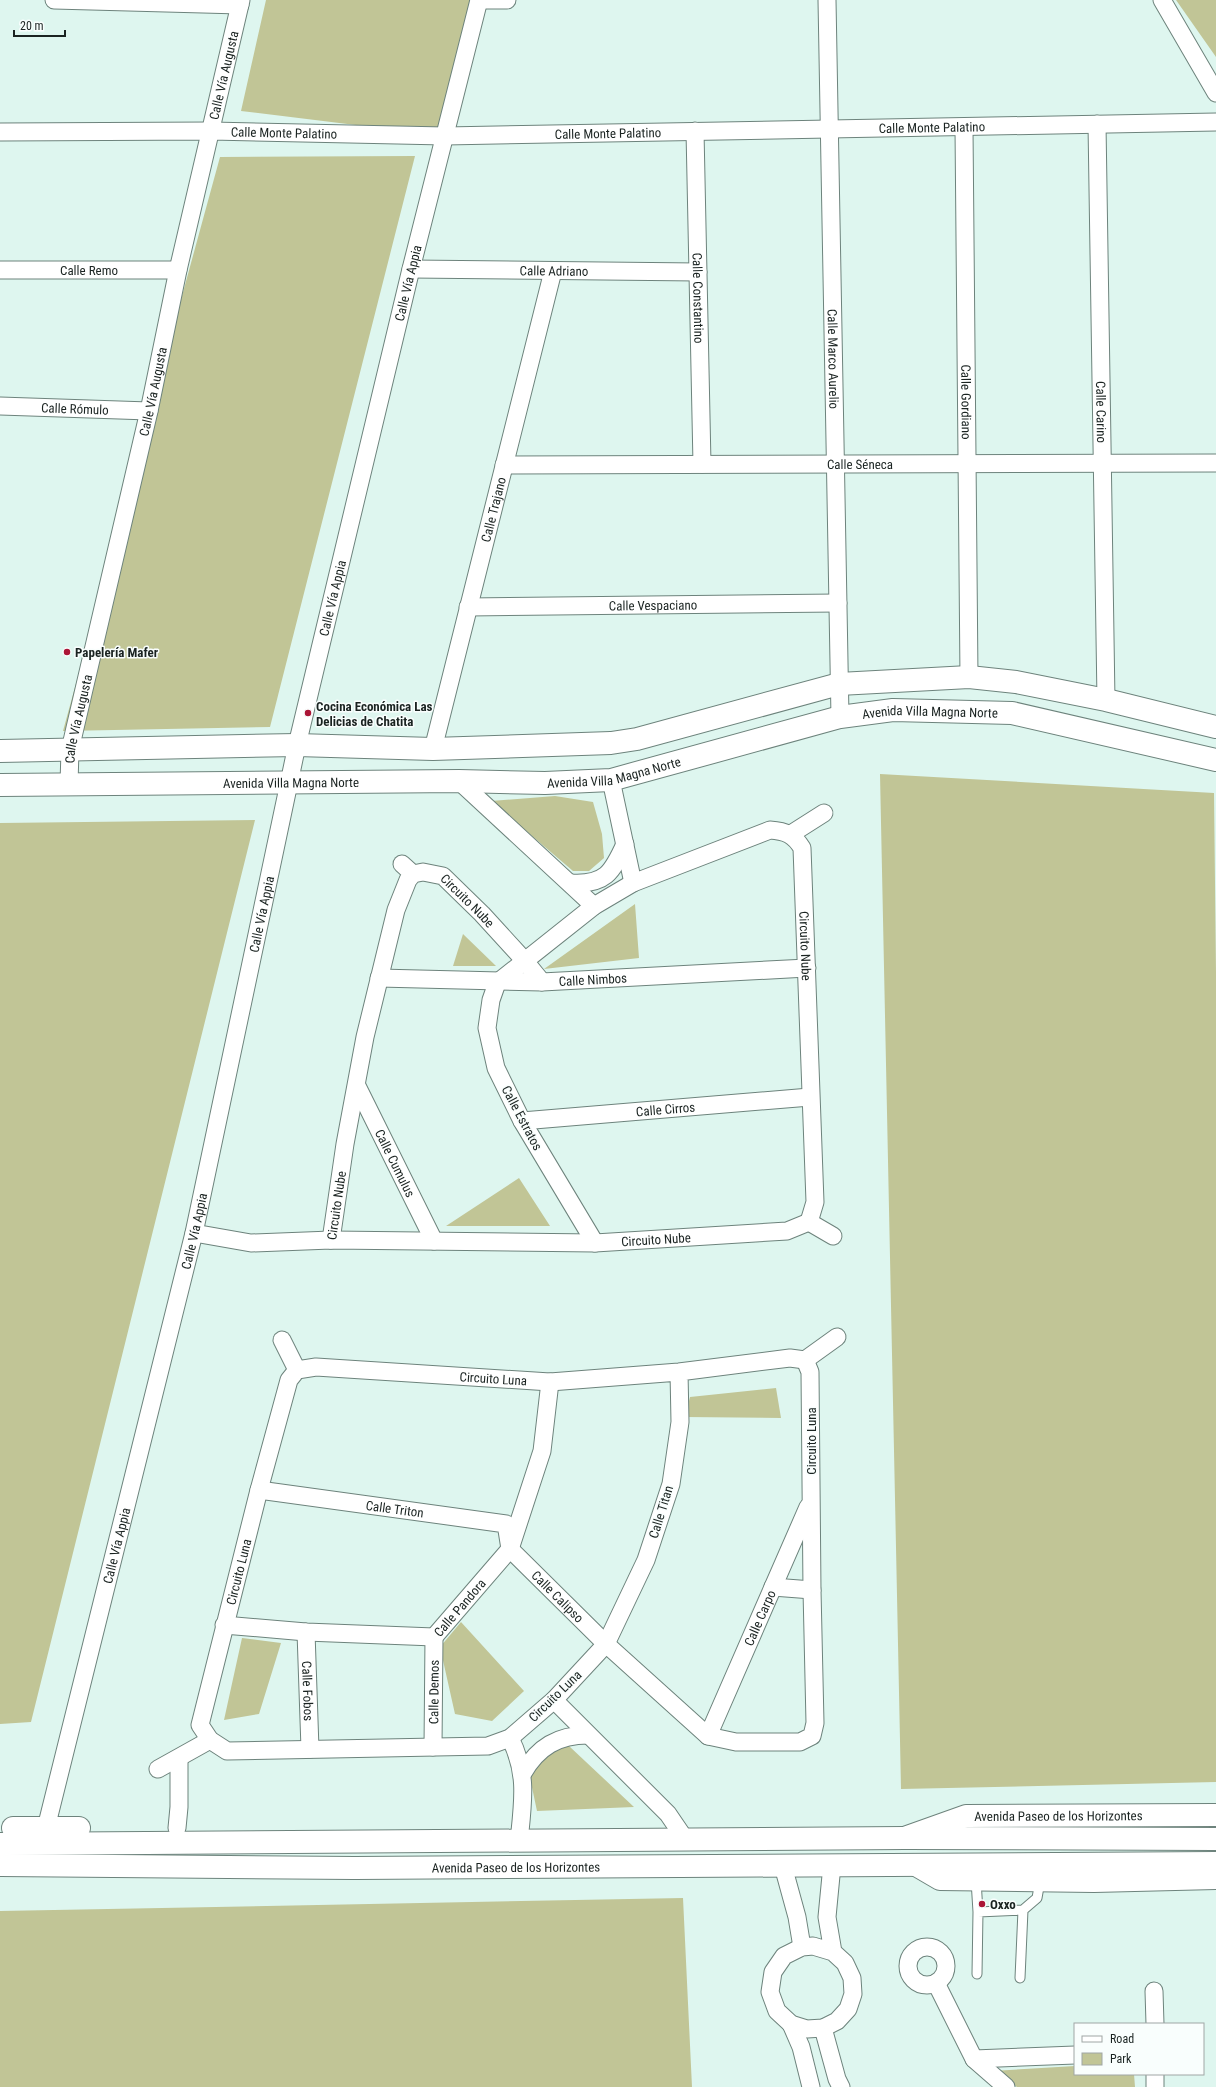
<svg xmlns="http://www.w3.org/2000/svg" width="1216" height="2087" viewBox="0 0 1216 2087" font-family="'Roboto Condensed',sans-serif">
	<rect width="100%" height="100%" fill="#def6ef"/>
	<path fill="#c1c596" d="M 266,0 L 473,0 L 445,136 L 241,111 Z
		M 1176,0 L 1216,0 L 1216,57 Z
		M 415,156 L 270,727 L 63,731 L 220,157 Z
		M 880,774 L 1214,793 L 1216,973 L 1216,1782 L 901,1789 Z
		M 555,796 L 593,802 L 602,834 L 604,858 L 589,871 L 573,871 L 491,801 Z
		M 255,820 L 31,1722 L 0,1724 L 0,823 Z
		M 635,904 L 639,958 L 544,969 Z
		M 463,934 L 496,966 L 453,966 Z
		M 519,1178 L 550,1226 L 446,1226 Z
		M 776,1388 L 781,1418 L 685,1417 L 690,1397 Z
		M 461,1622 L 524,1691 L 492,1721 L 455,1714 L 440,1647 Z
		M 242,1638 L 281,1643 L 259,1714 L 224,1720 Z
		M 569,1746 L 634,1807 L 537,1811 L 530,1778 L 542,1755 Z
		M 683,1898 L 692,2087 L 0,2087 L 0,1911 Z
		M 1075,2066 L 1075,2074 L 1134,2074 L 1135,2087 L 1017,2087 L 992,2071 Z"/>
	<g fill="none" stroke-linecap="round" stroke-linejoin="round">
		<defs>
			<path id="lane" d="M 976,1880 L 978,1912
				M 977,1974 L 978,1912 L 1023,1910 L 1037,1898 L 1040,1881
				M 1020,1978 L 1023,1910"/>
			<g id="street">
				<path d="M 54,0 L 240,5"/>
				<path d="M 479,0 L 507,0"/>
				<path id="s1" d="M 827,0 L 840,717"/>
				<path d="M 1162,0 L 1216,93"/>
				<path id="s2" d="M 1097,124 L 1106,700"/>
				<path id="s3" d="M 964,128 L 969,677"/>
				<path id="s4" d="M 695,131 L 702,464"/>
				<path id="s5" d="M 0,132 L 211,131 L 445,136 L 1216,122"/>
				<path id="s6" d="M 411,269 L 698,272"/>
				<path id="s7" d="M 0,270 L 178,270"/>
				<path id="s8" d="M 0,406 L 149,411"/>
				<path id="s9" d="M 504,465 L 1216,463"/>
				<path id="s10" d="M 468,607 L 838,603"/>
				<path id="s11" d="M 433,749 L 553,271"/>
				<path d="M 611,780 L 633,883"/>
				<path d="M 459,781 L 594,906"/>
				<path id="s12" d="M 69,784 L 70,750 L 75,728 L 149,411 L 178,270 L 241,0"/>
				<path d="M 791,834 L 824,813"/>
				<path d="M 402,864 L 413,874"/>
				<path d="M 571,883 C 605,885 612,873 625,844"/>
				<path id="s13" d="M 379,978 L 542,982 L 807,968"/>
				<path id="s14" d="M 357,1086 L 434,1241"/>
				<path id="s15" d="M 522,1121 L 810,1097"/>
				<path d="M 809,1222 L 833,1236"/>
				<path id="s16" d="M 194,1233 L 251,1243 L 331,1240 L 595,1243 L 787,1231 L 809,1222"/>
				<path id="s17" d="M 331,1240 L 345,1144 L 365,1037 L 396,910 L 408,880 L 413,874 L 423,872 L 443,876 L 482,914 L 524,960 L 542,982"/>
				<path id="s18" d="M 595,1243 L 522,1121 L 496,1068 L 487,1028 L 491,1000 L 497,983 L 594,906 L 633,883 L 770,830 C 786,831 794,835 802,848 L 815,1202 L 809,1222"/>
				<path d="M 282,1340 L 297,1370"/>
				<path d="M 805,1360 L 837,1337"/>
				<path id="s19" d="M 679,1372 L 680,1422 L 671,1484 L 646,1560 L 606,1644 L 554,1700 L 510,1738 L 488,1746 L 227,1751 L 210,1740 L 200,1725 L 259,1490 L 289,1380 L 297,1370 L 316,1367 L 550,1382 L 679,1372 L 790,1358 L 805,1360"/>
				<path id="s20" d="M 259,1490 L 506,1524 L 510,1549 L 606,1644 L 708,1736 L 736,1742 L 800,1742 L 812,1736 L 815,1723 L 812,1590 L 810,1372 L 805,1360"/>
				<path d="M 773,1587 L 812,1590"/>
				<path d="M 224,1625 L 306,1632 L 434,1637"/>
				<path id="s21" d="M 306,1632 L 310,1749"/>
				<path id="s22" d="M 434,1637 L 510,1549 L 542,1451 L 550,1382"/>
				<path d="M 554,1700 L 668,1814 L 685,1839"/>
				<path id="s23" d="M 708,1736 L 808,1507"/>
				<path d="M 510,1738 C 528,1773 523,1802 519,1841"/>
				<path id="s24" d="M 433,1747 L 434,1637"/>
				<path d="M 158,1769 L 210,1740"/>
				<path d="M 523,1773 C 538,1747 558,1735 588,1735"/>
				<path id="s25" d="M 46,1828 L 194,1233 L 297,745 L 411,269 L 479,0"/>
				<path d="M 177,1828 L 179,1807 L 179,1758"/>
				<path d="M 832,1865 L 827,1917 L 833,1952 L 845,1963 L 852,1978 L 853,1994 L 848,2009 L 837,2021 L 823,2028 L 807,2029 L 791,2024 L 777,2011 L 770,1992 L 773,1972 L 784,1956 L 802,1947 L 813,1946 L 833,1952"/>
				<path d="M 783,1866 L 797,1917 L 802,1947"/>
				<circle cx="927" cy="1966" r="19"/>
				<path d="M 936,1983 L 974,2059 L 1006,2087"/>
				<path d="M 1154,1991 L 1155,2024"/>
				<path d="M 791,2024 L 801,2047 L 811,2087"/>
				<path d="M 823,2028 L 837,2079 L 841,2087"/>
				<path d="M 974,2059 L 1075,2055"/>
				<path d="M 1155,2074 L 1155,2087"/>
			</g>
			<g id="secondary">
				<path d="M 0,751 L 297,745 L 433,749 L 611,743 L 637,739 L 839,684 L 969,677 L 1016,682 L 1106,700 L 1216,727"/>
				<path id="s26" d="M 0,785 L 459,781 L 545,783 L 611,780 L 840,717 L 893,710 L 1012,713 L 1216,760"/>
				<path id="s27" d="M 907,1837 L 966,1816 L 1216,1815"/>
				<path d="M 916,1865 L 940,1879 L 1094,1881 L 1216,1878"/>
			</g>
			<g id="primary">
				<path d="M 13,1828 L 79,1828"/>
				<path d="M 0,1844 L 905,1838 L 1216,1839"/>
				<path id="s28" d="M 0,1865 L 355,1868 L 1216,1863"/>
			</g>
		</defs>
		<use href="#lane" stroke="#6d837c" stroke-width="11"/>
		<use href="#street" stroke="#6d837c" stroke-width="19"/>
		<use href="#secondary" stroke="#6d837c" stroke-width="24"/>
		<use href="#primary" stroke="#6d837c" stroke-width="24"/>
		<use href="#lane" stroke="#fff" stroke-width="9"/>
		<use href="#street" stroke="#fff" stroke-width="17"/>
		<use href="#secondary" stroke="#fff" stroke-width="22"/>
		<use href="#primary" stroke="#fff" stroke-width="22"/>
	</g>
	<g fill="#ab1536" stroke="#f9fefd" stroke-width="1.5">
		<circle cx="67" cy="652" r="4"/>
		<circle cx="308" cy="713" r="4"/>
		<circle cx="982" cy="1904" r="4"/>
	</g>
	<g text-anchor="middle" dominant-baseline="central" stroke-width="3" stroke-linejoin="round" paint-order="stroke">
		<g font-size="13" fill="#1a2321" stroke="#f9fefd">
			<text stroke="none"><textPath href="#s12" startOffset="726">Calle Vía Augusta</textPath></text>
			<text stroke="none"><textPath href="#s5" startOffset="932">Calle Monte Palatino</textPath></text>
			<text stroke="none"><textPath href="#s5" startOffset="284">Calle Monte Palatino</textPath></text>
			<text stroke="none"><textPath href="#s5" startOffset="608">Calle Monte Palatino</textPath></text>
			<text stroke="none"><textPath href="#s7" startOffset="89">Calle Remo</textPath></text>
			<text stroke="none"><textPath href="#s6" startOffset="143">Calle Adriano</textPath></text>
			<text stroke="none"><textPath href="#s25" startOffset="1587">Calle Vía Appia</textPath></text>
			<text stroke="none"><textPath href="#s4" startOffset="167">Calle Constantino</textPath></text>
			<text stroke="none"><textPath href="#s1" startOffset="359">Calle Marco Aurelio</textPath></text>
			<text stroke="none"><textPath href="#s12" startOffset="402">Calle Vía Augusta</textPath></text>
			<text stroke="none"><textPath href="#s3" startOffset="274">Calle Gordiano</textPath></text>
			<text stroke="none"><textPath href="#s8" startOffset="75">Calle Rómulo</textPath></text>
			<text stroke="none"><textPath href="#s2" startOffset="288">Calle Carino</textPath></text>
			<text stroke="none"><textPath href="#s9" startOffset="356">Calle Séneca</textPath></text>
			<text stroke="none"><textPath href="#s11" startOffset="247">Calle Trajano</textPath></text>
			<text stroke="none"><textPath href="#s25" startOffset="1263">Calle Vía Appia</textPath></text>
			<text stroke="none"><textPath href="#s10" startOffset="185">Calle Vespaciano</textPath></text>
			<text stroke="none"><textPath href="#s26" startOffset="939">Avenida Villa Magna Norte</textPath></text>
			<text stroke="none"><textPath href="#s12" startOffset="66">Calle Vía Augusta</textPath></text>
			<text stroke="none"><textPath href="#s26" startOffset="615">Avenida Villa Magna Norte</textPath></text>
			<text stroke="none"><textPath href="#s26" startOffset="291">Avenida Villa Magna Norte</textPath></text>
			<text stroke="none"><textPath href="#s17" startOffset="442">Circuito Nube</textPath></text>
			<text stroke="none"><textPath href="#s25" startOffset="939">Calle Vía Appia</textPath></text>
			<text stroke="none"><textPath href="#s18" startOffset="741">Circuito Nube</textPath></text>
			<text stroke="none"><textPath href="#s13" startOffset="214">Calle Nimbos</textPath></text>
			<text stroke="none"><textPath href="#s15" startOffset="144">Calle Cirros</textPath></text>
			<text transform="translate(522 1118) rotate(62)">Calle Estratos</text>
			<text stroke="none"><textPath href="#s14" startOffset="86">Calle Cumulus</textPath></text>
			<text stroke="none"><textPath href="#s17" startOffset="35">Circuito Nube</textPath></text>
			<text stroke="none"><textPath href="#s25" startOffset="615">Calle Vía Appia</textPath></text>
			<text stroke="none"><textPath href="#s16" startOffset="463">Circuito Nube</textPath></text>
			<text stroke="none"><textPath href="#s19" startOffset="1309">Circuito Luna</textPath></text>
			<text transform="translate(811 1441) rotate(-90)">Circuito Luna</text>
			<text stroke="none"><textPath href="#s20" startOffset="137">Calle Triton</textPath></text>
			<text transform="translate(661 1512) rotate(-73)">Calle Titan</text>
			<text stroke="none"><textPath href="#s25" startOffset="291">Calle Vía Appia</textPath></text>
			<text stroke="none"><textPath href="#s19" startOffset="901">Circuito Luna</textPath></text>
			<text stroke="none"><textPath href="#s20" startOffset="342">Calle Calipso</textPath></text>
			<text stroke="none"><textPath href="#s22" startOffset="39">Calle Pandora</textPath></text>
			<text stroke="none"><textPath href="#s23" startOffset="129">Calle Carpo</textPath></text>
			<text stroke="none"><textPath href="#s21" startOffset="59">Calle Fobos</textPath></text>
			<text stroke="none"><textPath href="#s24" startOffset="55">Calle Demos</textPath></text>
			<text transform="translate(555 1696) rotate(-44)">Circuito Luna</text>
			<text stroke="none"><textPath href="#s27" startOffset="155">Avenida Paseo de los Horizontes</textPath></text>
			<text stroke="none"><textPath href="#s28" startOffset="516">Avenida Paseo de los Horizontes</textPath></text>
		</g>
		<g font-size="13" font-weight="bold" fill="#1a2321" stroke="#f9fefd" text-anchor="start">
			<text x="75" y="652">Papelería Mafer</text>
			<text x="316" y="706">Cocina Económica Las<tspan x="316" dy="15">Delicias de Chatita</tspan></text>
			<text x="990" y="1904">Oxxo</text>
		</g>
	</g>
	<rect x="1074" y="2023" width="130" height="52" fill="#f9fefd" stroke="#a0a6a5"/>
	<rect x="1082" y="2036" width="20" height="6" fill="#ffffff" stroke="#a0a6a5"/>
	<text x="1110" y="2043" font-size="12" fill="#1a2321">Road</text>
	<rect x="1082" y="2053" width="20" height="12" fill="#c1c596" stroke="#a0a6a5"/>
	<text x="1110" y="2063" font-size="12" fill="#1a2321">Park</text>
	<path d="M14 30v6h51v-6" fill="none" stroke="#1a2321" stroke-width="2"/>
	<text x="20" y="30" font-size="12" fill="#1a2321" stroke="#f9fefd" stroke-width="3" paint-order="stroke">20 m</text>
</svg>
